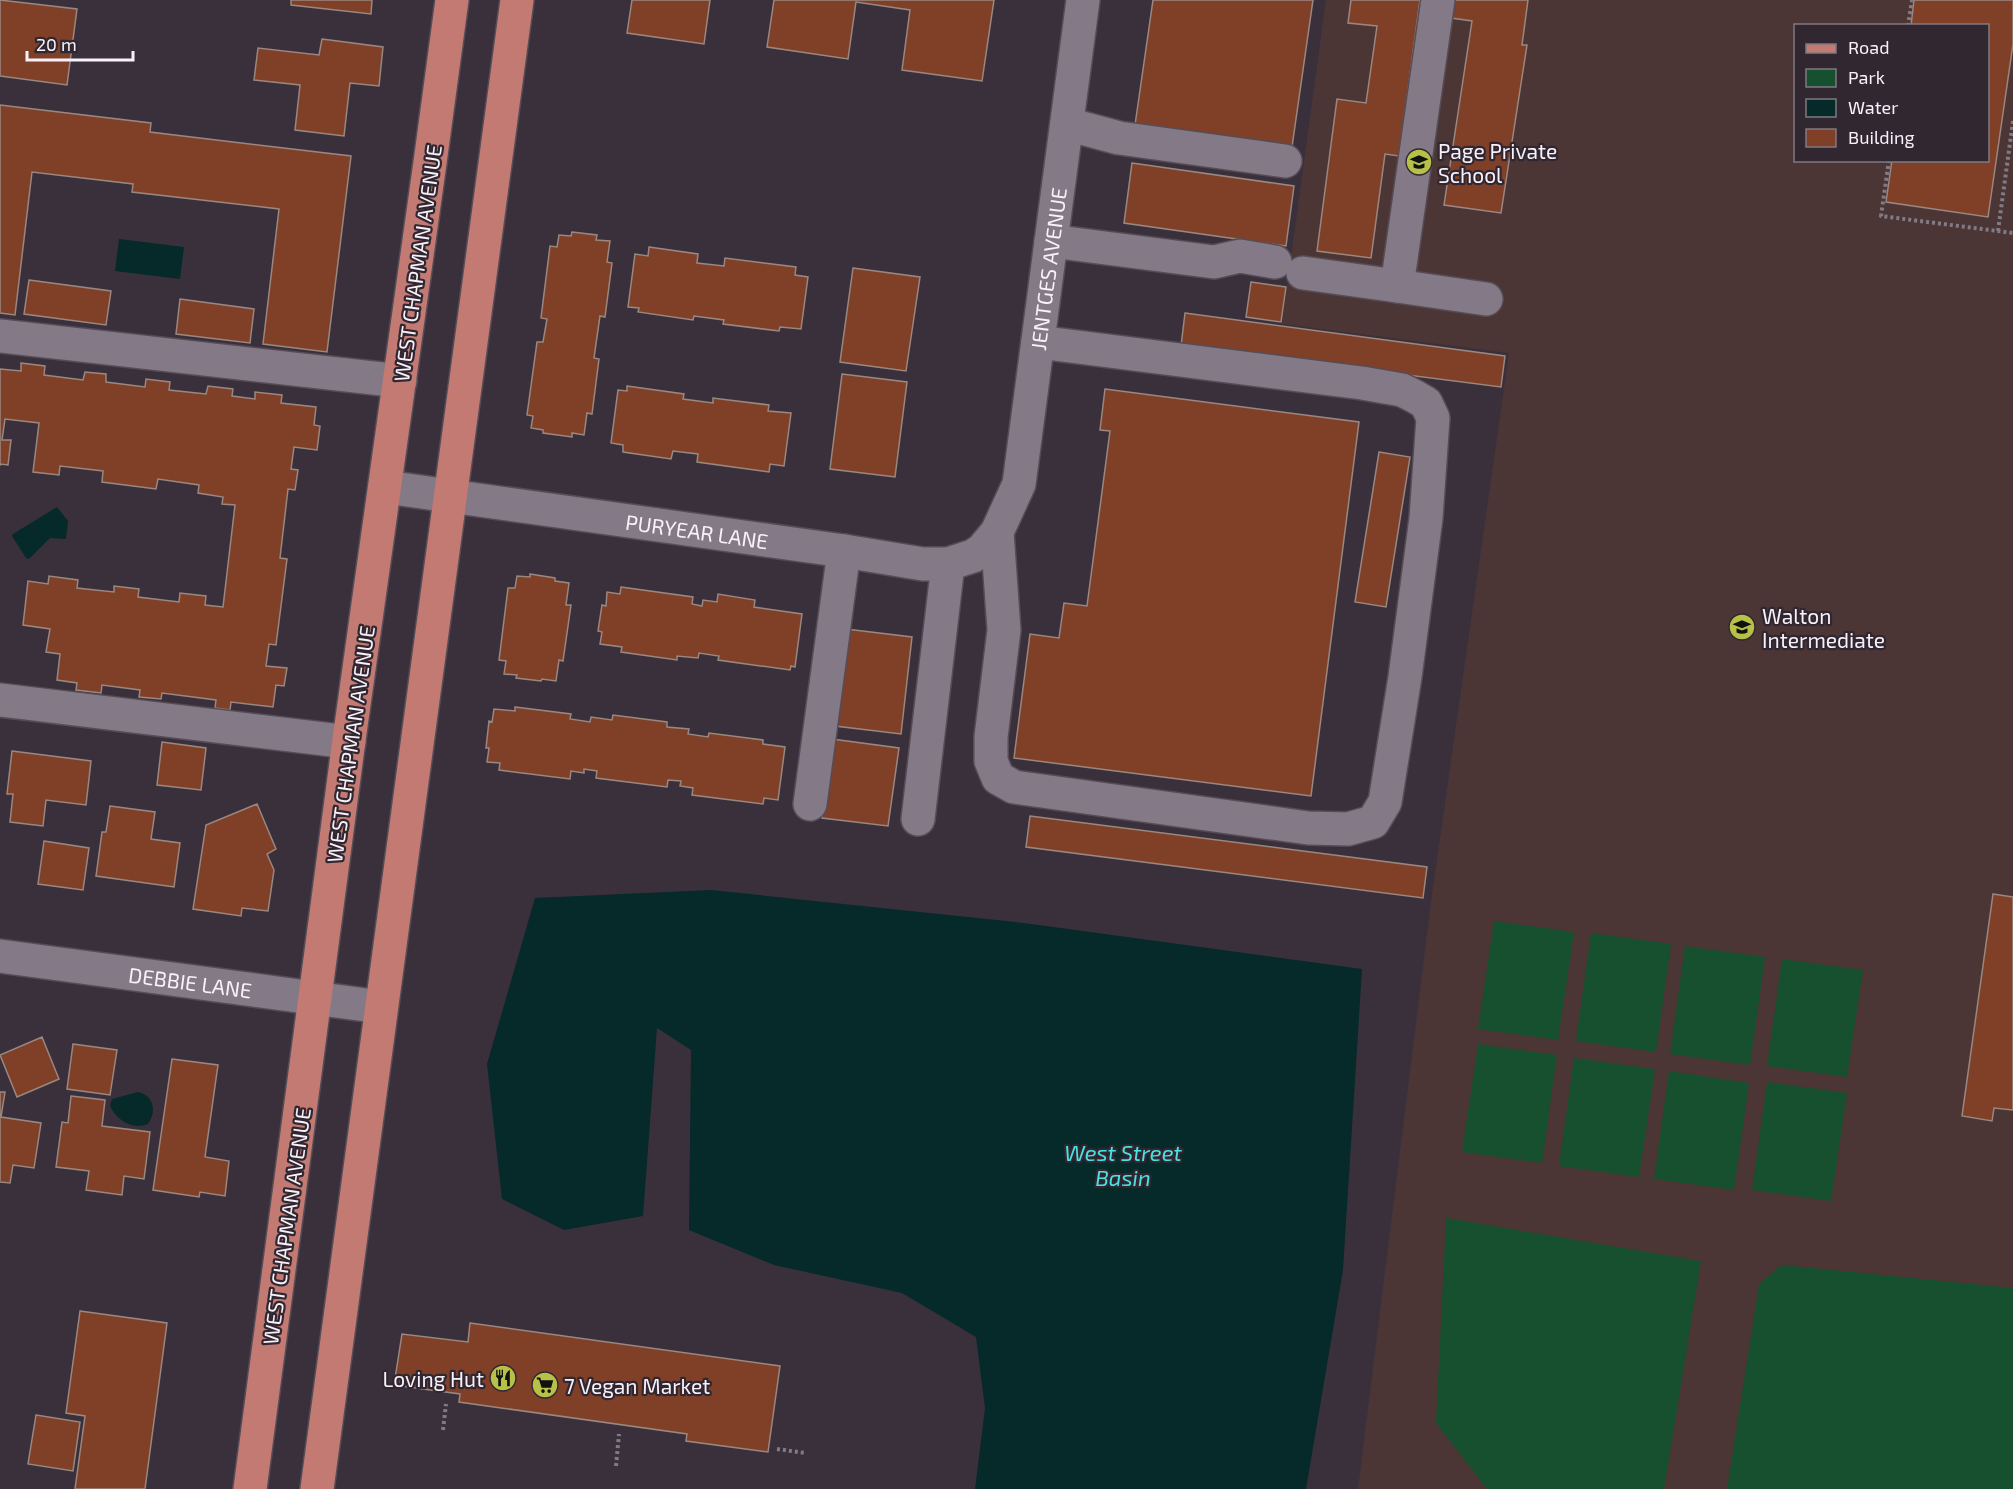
<svg xmlns="http://www.w3.org/2000/svg" width="2013" height="1489" viewBox="0 0 2013 1489" font-family="'Exo 2',sans-serif">
	<rect width="100%" height="100%" fill="#3a303c"/>
	<path fill="#4b3635" fill-rule="evenodd" d="M 1326,0 L 2013,0 L 2013,1489 L 1358,1489 L 1431,902 L 1509,353 L 1282,324 ZM 1796,26 L 1988,26 L 1988,160 L 1796,160 Z"/>
	<path fill="#16502e" d="M 1494,921 L 1574,932 L 1558,1040 L 1478,1029 Z
		M 1591,933 L 1671,944 L 1656,1052 L 1576,1041 Z
		M 1685,946 L 1765,957 L 1750,1065 L 1670,1054 Z
		M 1782,959 L 1863,970 L 1847,1077 L 1767,1066 Z
		M 1478,1044 L 1557,1055 L 1542,1163 L 1462,1152 Z
		M 1574,1058 L 1655,1069 L 1639,1177 L 1559,1166 Z
		M 1669,1071 L 1749,1083 L 1734,1190 L 1654,1179 Z
		M 1767,1082 L 1847,1093 L 1831,1201 L 1752,1190 Z
		M 1446,1218 L 1701,1261 L 1664,1489 L 1487,1489 L 1436,1423 Z
		M 1782,1265 L 2013,1288 L 2013,1489 L 1727,1489 L 1759,1284 Z"/>
	<path fill="#062929" d="M 119,239 L 184,247 L 180,279 L 115,271 Z
		M 57,507 L 68,521 L 66,539 L 50,538 L 29,559 L 26,558 L 12,536 L 13,534 Z
		M 711,890 L 1024,923 L 1362,969 L 1343,1270 L 1306,1489 L 975,1489 L 985,1408 L 976,1337 L 902,1293 L 774,1265 L 689,1230 L 691,1050 L 657,1028 L 643,1216 L 564,1230 L 502,1199 L 487,1064 L 535,898 Z
		M 138,1092 C 154,1095 157,1112 148,1124 C 133,1130 117,1121 110,1106 L 112,1099 Z"/>
	<path fill="#804028" stroke="#998780" stroke-width="1.5" d="M 0,0 L 77,9 L 67,85 L 0,76 Z
		M 291,0 L 372,0 L 371,14 L 291,5 Z
		M 632,0 L 710,0 L 704,44 L 627,33 Z
		M 774,0 L 994,0 L 982,81 L 902,70 L 910,10 L 856,2 L 848,59 L 767,47 Z
		M 1153,0 L 1313,0 L 1292,147 L 1135,125 Z
		M 1351,0 L 1420,0 L 1399,156 L 1385,154 L 1371,258 L 1317,251 L 1337,99 L 1366,103 L 1377,26 L 1348,23 Z
		M 1447,0 L 1528,0 L 1522,45 L 1527,45 L 1501,213 L 1444,205 L 1472,21 L 1444,17 Z
		M 1914,0 L 2013,0 L 2013,44 L 1988,217 L 1886,202 L 1892,160 L 1988,160 L 1988,26 L 1911,26 Z
		M 322,39 L 383,47 L 379,86 L 350,83 L 344,136 L 295,130 L 300,85 L 254,80 L 258,48 L 319,55 Z
		M 0,105 L 151,123 L 150,132 L 351,156 L 327,352 L 263,344 L 279,209 L 132,192 L 133,184 L 32,172 L 15,315 L 0,313 Z
		M 1132,163 L 1294,186 L 1286,246 L 1124,223 Z
		M 572,232 L 597,235 L 596,240 L 610,241 L 607,262 L 612,263 L 605,317 L 600,316 L 594,358 L 599,359 L 592,414 L 587,413 L 584,435 L 572,433 L 572,437 L 543,433 L 543,430 L 531,428 L 533,416 L 527,415 L 537,342 L 543,342 L 547,319 L 541,318 L 550,246 L 557,247 L 559,235 L 571,236 Z
		M 649,247 L 698,254 L 697,263 L 724,266 L 725,258 L 796,267 L 795,275 L 808,277 L 801,329 L 780,327 L 779,331 L 723,324 L 724,320 L 694,316 L 693,320 L 638,312 L 639,308 L 628,307 L 635,254 L 648,256 Z
		M 853,268 L 920,277 L 906,371 L 840,362 Z
		M 29,280 L 111,291 L 106,325 L 24,314 Z
		M 1251,282 L 1286,287 L 1281,322 L 1246,317 Z
		M 180,299 L 254,309 L 250,343 L 176,334 Z
		M 1185,313 L 1505,356 L 1501,387 L 1181,346 Z
		M 21,363 L 45,366 L 44,375 L 83,380 L 85,372 L 106,374 L 106,382 L 145,387 L 146,379 L 170,382 L 169,390 L 206,394 L 208,386 L 233,389 L 232,396 L 255,399 L 255,392 L 282,395 L 281,403 L 316,407 L 314,425 L 320,426 L 317,450 L 294,447 L 291,469 L 298,470 L 295,490 L 288,489 L 280,558 L 287,559 L 276,645 L 269,644 L 266,666 L 287,668 L 284,686 L 276,685 L 273,707 L 231,702 L 230,710 L 215,708 L 216,700 L 162,693 L 161,699 L 139,697 L 140,690 L 102,685 L 101,693 L 76,690 L 77,683 L 57,680 L 60,654 L 46,652 L 50,629 L 23,625 L 28,581 L 48,584 L 49,576 L 78,580 L 77,588 L 114,592 L 114,586 L 139,589 L 138,597 L 179,602 L 180,593 L 206,596 L 205,605 L 223,607 L 235,505 L 222,504 L 223,497 L 198,493 L 199,485 L 158,479 L 156,489 L 102,482 L 103,471 L 60,466 L 59,475 L 33,472 L 39,423 L 5,419 L 2,440 L 11,440 L 8,465 L 0,464 L 0,466 L 0,369 L 21,371 Z
		M 842,374 L 907,382 L 895,477 L 830,469 Z
		M 627,386 L 684,394 L 683,399 L 713,403 L 713,398 L 769,405 L 768,411 L 791,413 L 784,466 L 770,464 L 769,472 L 697,462 L 698,454 L 673,451 L 671,459 L 623,452 L 623,445 L 611,443 L 618,390 L 627,391 Z
		M 1105,389 L 1359,422 L 1311,796 L 1014,758 L 1030,634 L 1059,638 L 1064,603 L 1087,606 L 1110,431 L 1100,430 Z
		M 1379,452 L 1410,457 L 1386,607 L 1355,602 Z
		M 530,574 L 555,578 L 555,581 L 569,583 L 566,605 L 571,605 L 563,661 L 559,660 L 556,681 L 542,679 L 541,681 L 516,678 L 517,675 L 504,674 L 506,661 L 499,660 L 508,588 L 515,588 L 517,576 L 530,577 Z
		M 621,587 L 693,597 L 692,604 L 702,606 L 703,600 L 717,602 L 718,594 L 755,600 L 754,607 L 802,614 L 795,667 L 791,666 L 790,670 L 718,660 L 719,656 L 699,653 L 698,658 L 677,656 L 677,660 L 621,652 L 622,647 L 600,644 L 602,632 L 598,631 L 602,605 L 606,606 L 607,592 L 620,594 Z
		M 846,629 L 912,637 L 901,734 L 835,726 Z
		M 515,707 L 571,714 L 570,719 L 590,722 L 591,717 L 612,720 L 613,715 L 667,722 L 667,727 L 689,729 L 688,734 L 708,737 L 709,733 L 763,740 L 763,744 L 785,747 L 778,800 L 764,798 L 763,804 L 692,795 L 693,788 L 680,786 L 681,781 L 668,780 L 667,787 L 596,778 L 597,771 L 584,769 L 584,773 L 571,771 L 570,779 L 499,770 L 500,763 L 487,762 L 489,748 L 486,748 L 489,721 L 492,722 L 494,709 L 515,711 Z
		M 832,739 L 899,748 L 888,826 L 822,818 Z
		M 162,742 L 206,748 L 201,790 L 157,785 Z
		M 12,751 L 91,761 L 86,805 L 46,800 L 43,826 L 10,822 L 13,794 L 7,794 Z
		M 257,804 L 276,849 L 267,854 L 274,870 L 268,911 L 242,908 L 241,916 L 193,909 L 206,825 Z
		M 110,806 L 155,812 L 151,839 L 180,843 L 174,887 L 96,876 L 102,832 L 106,832 Z
		M 1030,816 L 1427,867 L 1423,898 L 1026,847 Z
		M 44,841 L 89,848 L 83,890 L 38,884 Z
		M 1993,894 L 2013,897 L 2013,1110 L 1994,1108 L 1992,1121 L 1962,1116 Z
		M 42,1037 L 59,1079 L 17,1097 L 0,1055 Z
		M 73,1044 L 117,1050 L 110,1095 L 67,1089 Z
		M 172,1059 L 218,1065 L 205,1157 L 229,1161 L 225,1196 L 200,1192 L 199,1197 L 153,1190 Z
		M 0,1092 L 5,1092 L 1,1117 L 41,1123 L 34,1168 L 13,1165 L 10,1183 L 0,1182 Z
		M 71,1096 L 105,1100 L 102,1126 L 150,1132 L 144,1179 L 124,1176 L 122,1195 L 86,1190 L 89,1171 L 56,1167 L 62,1122 L 68,1123 Z
		M 80,1311 L 167,1323 L 145,1489 L 75,1489 L 85,1416 L 66,1413 Z
		M 470,1323 L 780,1366 L 768,1452 L 686,1441 L 687,1434 L 459,1402 L 460,1394 L 394,1385 L 402,1334 L 468,1342 Z
		M 36,1415 L 80,1422 L 73,1471 L 28,1464 Z"/>
	<g fill="none" stroke-linecap="round" stroke-linejoin="round">
		<defs>
			<g id="minor">
				<path d="M 1438,0 L 1397,286 L 1486,299"/>
				<path d="M 1067,124 L 1119,138 L 1285,161"/>
				<path d="M 1051,241 L 1214,262 L 1240,256 L 1275,262"/>
				<path d="M 1303,273 L 1397,286"/>
				<path d="M 0,336 L 400,381"/>
				<path id="s1" d="M 386,487 L 844,551 L 923,564 L 948,564 L 973,556 L 982,550 L 997,532 L 1019,484 L 1083,0"/>
				<path d="M 997,532 L 1004,630 L 991,737 L 991,761 L 998,778 L 1014,787 L 1308,828 L 1348,829 L 1373,822 L 1385,802 L 1405,677 L 1426,518 L 1433,418 L 1426,403 L 1414,396 L 1402,390 L 1362,383 L 1038,342"/>
				<path d="M 0,700 L 349,742"/>
				<path d="M 810,804 L 844,551"/>
				<path d="M 918,819 L 948,564"/>
				<path id="s2" d="M 0,956 L 381,1007"/>
			</g>
			<path id="major" d="M 250,1489 C 285,1240 315,990 349,740 C 384,494 419,247 452,0
				M 317,1489 L 517,0"/>
		</defs>
		<use href="#minor" stroke="#554c56" stroke-width="36"/>
		<use href="#major" stroke="#554c56" stroke-width="36"/>
		<path stroke="#827a84" stroke-width="4" stroke-dasharray="3 3" stroke-linecap="butt" d="M 1908,26 L 1912,0
			M 1889,160 L 1881,216 L 2013,233
			M 1998,231 L 2013,121
			M 443,1430 L 446,1404
			M 777,1449 L 805,1453
			M 616,1466 L 619,1434"/>
		<use href="#minor" stroke="#847986" stroke-width="33"/>
		<use href="#major" stroke="#c27a73" stroke-width="33"/>
	</g>
	<defs>
		<symbol id="school-disc" viewBox="-11 -11 22 22"><circle r="9.5" fill="#b8c147" stroke="#302731"/><path d="M0-5L7-2L0 1L-7-2ZM-4 1L0 2.5L4 1V4Q0 6-4 4Z" fill="#111"/></symbol>
		<symbol id="restaurant-disc" viewBox="-11 -11 22 22"><circle r="9.5" fill="#b8c147" stroke="#302731"/><path d="M-5-6h1v4h1v-4h1v4h1v-4h1v5L-1.5 .5V6h-2V.5L-5-1ZM5-6V6H3V1.5H1.5Q1.5-4 5-6Z" fill="#111"/></symbol>
		<symbol id="supermarket-disc" viewBox="-11 -11 22 22"><circle r="9.5" fill="#b8c147" stroke="#302731"/><path d="M-6-5.5h2.5l.6 2H6L4.5 2H-2.5L-4.4-4H-6ZM-1.5 3.2a1.3 1.3 0 1 0 .1 0ZM3 3.2a1.3 1.3 0 1 0 .1 0Z" fill="#111"/></symbol>
	</defs>
	<g fill-rule="evenodd">
		<use href="#school-disc" x="1404" y="147" width="30" height="30"/>
		<use href="#school-disc" x="1727" y="612" width="30" height="30"/>
		<use href="#restaurant-disc" x="488" y="1363" width="30" height="30"/>
		<use href="#supermarket-disc" x="530" y="1370" width="30" height="30"/>
	</g>
	<g text-anchor="middle" dominant-baseline="central" stroke-width="4.5" stroke-linejoin="round" paint-order="stroke">
		<g font-size="21" fill="#f8f1f9" stroke="#302731" text-anchor="start">
			<text x="1438" y="150">Page Private<tspan x="1438" dy="24">School</tspan></text>
			<text x="1762" y="615">Walton<tspan x="1762" dy="24">Intermediate</tspan></text>
			<text x="484" y="1378" text-anchor="end">Loving Hut</text>
			<text x="564" y="1385">7 Vegan Market</text>
		</g>
		<g font-size="21" fill="#f8f1f9" stroke="#302731">
			<text transform="translate(417 263) rotate(-82)">WEST CHAPMAN AVENUE</text>
			<text stroke="none"><textPath href="#s1" startOffset="898">JENTGES AVENUE</textPath></text>
			<text stroke="none"><textPath href="#s1" startOffset="314">PURYEAR LANE</textPath></text>
			<text transform="translate(350 744) rotate(-82)">WEST CHAPMAN AVENUE</text>
			<text stroke="none"><textPath href="#s2" startOffset="192">DEBBIE LANE</textPath></text>
			<text transform="translate(286 1226) rotate(-82)">WEST CHAPMAN AVENUE</text>
		</g>
		<g font-size="22" font-style="italic" fill="#49e3e4" stroke="#302731">
			<text x="1123" y="1152">West Street<tspan x="1123" dy="25">Basin</tspan></text>
		</g>
	</g>
	<rect x="1794" y="24" width="195" height="138" fill="#302731" stroke="#807881" stroke-width="1.5"/>
	<rect x="1806" y="44" width="30" height="9" fill="#c27a73" stroke="#807881" stroke-width="1.5"/>
	<text x="1848" y="54" font-size="18" fill="#f8f1f9">Road</text>
	<rect x="1806" y="69" width="30" height="18" fill="#16502e" stroke="#807881" stroke-width="1.5"/>
	<text x="1848" y="84" font-size="18" fill="#f8f1f9">Park</text>
	<rect x="1806" y="99" width="30" height="18" fill="#062929" stroke="#807881" stroke-width="1.5"/>
	<text x="1848" y="114" font-size="18" fill="#f8f1f9">Water</text>
	<rect x="1806" y="129" width="30" height="18" fill="#804028" stroke="#807881" stroke-width="1.5"/>
	<text x="1848" y="144" font-size="18" fill="#f8f1f9">Building</text>
	<path d="M27 51v9h106v-9" fill="none" stroke="#f8f1f9" stroke-width="3"/>
	<text x="36" y="51" font-size="18" fill="#f8f1f9" stroke="#302731" stroke-width="4.5" paint-order="stroke">20 m</text>
</svg>
